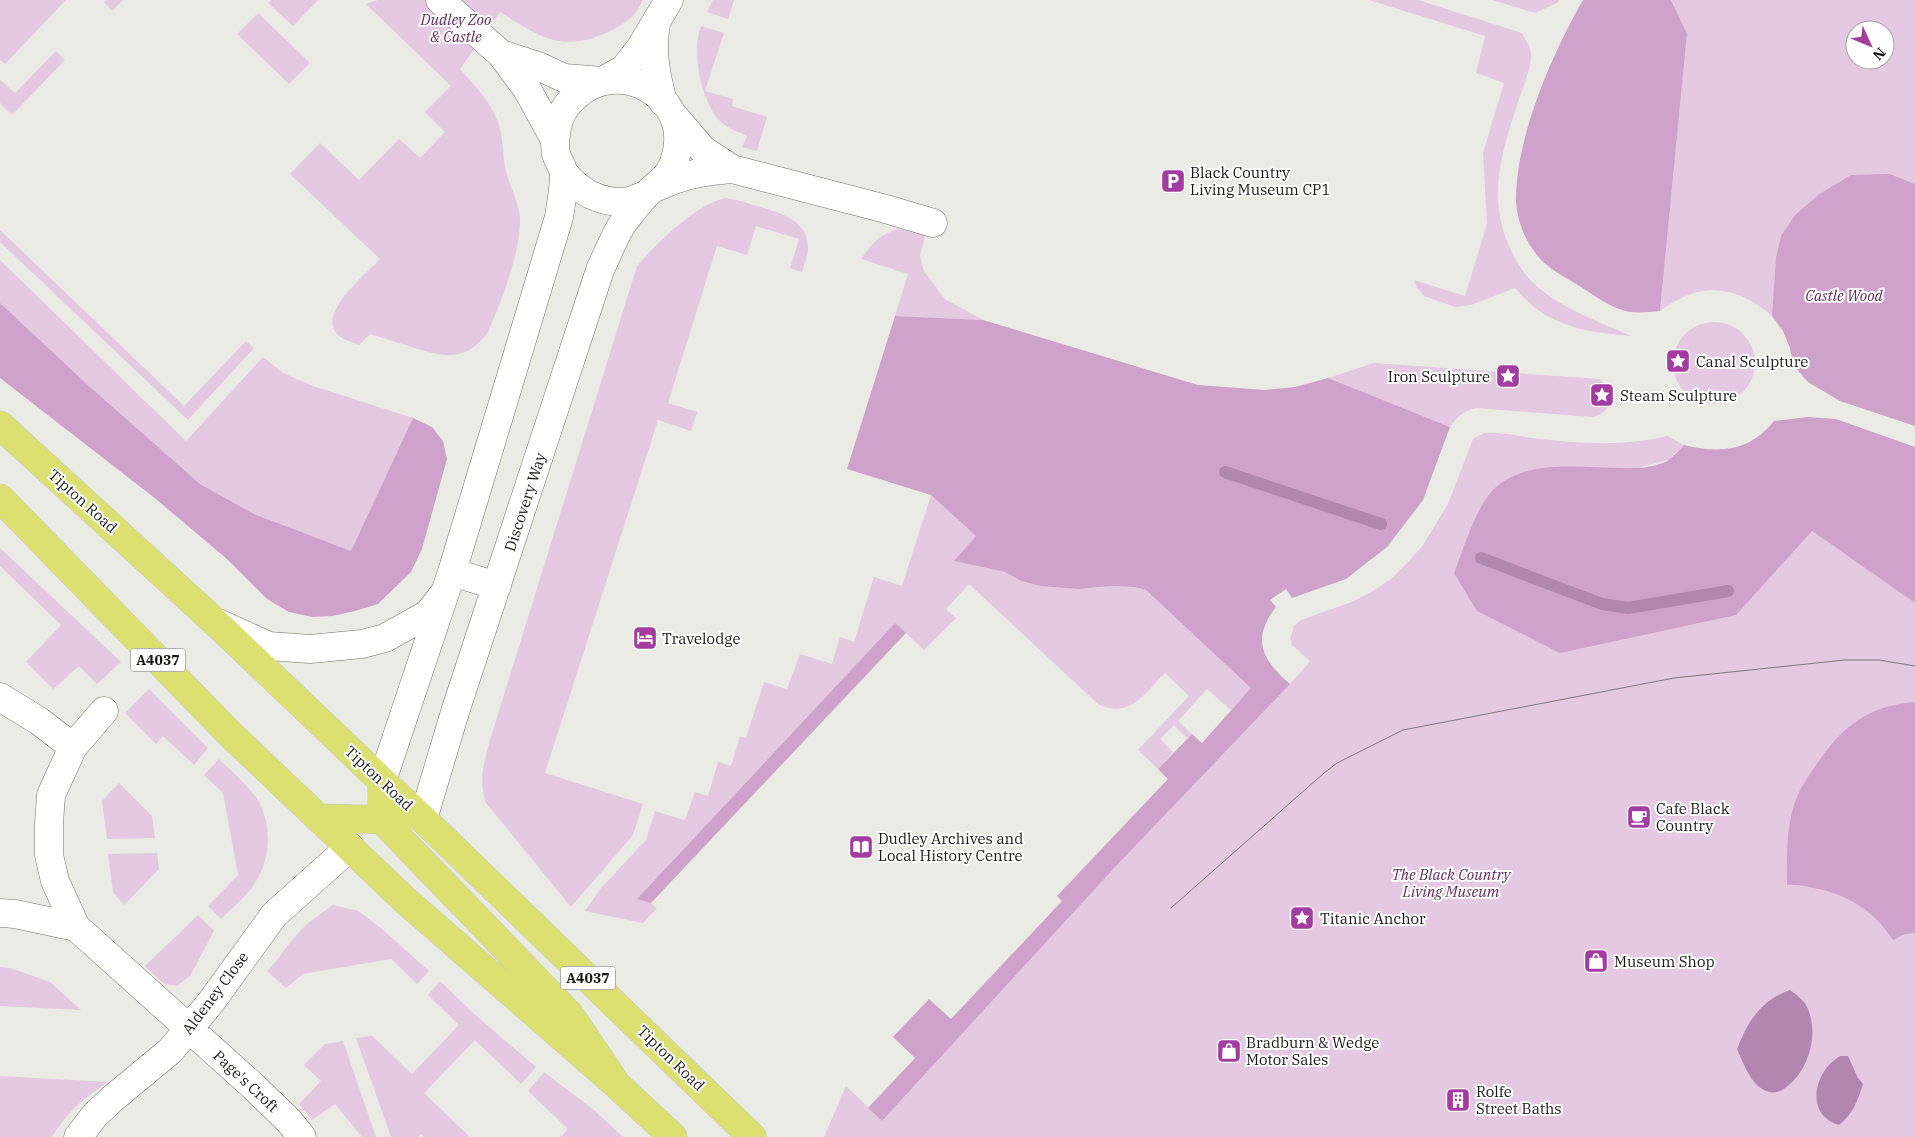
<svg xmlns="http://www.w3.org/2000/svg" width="1915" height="1137" viewBox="0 0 1915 1137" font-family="'IBM Plex Serif',serif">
	<rect width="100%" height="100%" fill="#ebebe6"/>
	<path fill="#e5c8e2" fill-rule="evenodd" d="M 0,0 L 66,0 L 5,64 L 0,60 Z
		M 106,0 L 123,0 L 112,11 L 104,2 Z
		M 271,0 L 318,0 L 293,26 L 268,3 Z
		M 378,0 L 643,0 C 640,5 637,12 633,16 C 612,34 578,48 550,39 C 532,33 516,22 500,12 L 460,69 C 477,88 496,107 501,133 C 503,144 503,156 505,167 C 508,182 516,196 519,211 C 525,241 501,303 488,332 C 467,361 446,358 415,348 C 400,343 385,339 370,334 L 359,345 C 353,342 343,340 338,335 C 316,314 366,274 380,259 L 290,174 L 320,143 L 359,180 L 399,139 L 420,158 L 445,132 L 425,112 L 451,86 L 366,4 Z
		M 713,0 L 734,0 L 728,19 L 707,12 Z
		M 1369,0 L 1418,0 L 1522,33 C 1525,39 1531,47 1531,54 C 1532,67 1522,89 1518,102 C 1502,151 1487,196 1509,246 C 1516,262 1526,278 1540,289 C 1566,310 1600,322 1631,336 C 1598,333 1566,330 1538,310 C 1529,304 1522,295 1515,288 L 1471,305 L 1455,307 L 1424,296 L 1417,288 L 1414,280 L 1465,296 L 1487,224 L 1483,153 L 1504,83 L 1476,73 L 1485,36 Z
		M 1492,0 L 1559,0 L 1557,3 L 1535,13 Z
		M 1671,0 L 1915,0 L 1915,184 L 1890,174 L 1818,195 L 1795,215 L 1781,236 L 1776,257 L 1772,316 C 1736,284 1699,281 1660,311 L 1687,35 ZM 1855,30 L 1885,30 L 1885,60 L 1855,60 Z
		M 258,13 L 310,63 L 289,84 L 237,34 Z
		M 701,26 L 724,33 L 705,91 L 733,99 L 732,106 L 767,117 L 757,151 L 742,147 L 747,136 C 738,132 727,128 720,121 C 701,102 691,51 701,26 Z
		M 56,51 L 65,60 L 12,115 L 0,103 L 0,80 L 15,93 Z
		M 725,198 C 739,200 753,205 767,209 C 786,215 809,223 808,249 C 808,256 804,265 802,272 L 790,268 L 799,239 L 756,226 L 747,255 L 717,246 L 668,403 L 697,412 L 691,431 L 658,420 L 545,773 L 643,804 L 633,835 L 571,907 L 486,803 C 478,778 484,764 490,740 L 637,266 C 657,243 695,205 725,198 Z
		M 899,229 L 925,235 L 920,256 L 924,271 L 945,299 L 983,320 L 895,316 L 908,274 L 861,259 C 871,244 881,233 899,229 Z
		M 0,230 L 184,406 L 246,341 L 254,348 L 188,420 L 0,242 Z
		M 0,260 L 186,441 L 263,357 L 283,373 L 313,386 L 413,418 L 351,551 L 254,514 L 200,484 L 89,386 L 0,303 Z
		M1673 363a41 41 0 1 1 82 0a41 41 0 1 1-82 0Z
		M 1374,363 L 1599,379 C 1617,390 1613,413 1592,417 L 1476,408 C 1463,411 1457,417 1450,427 L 1328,378 Z
		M 1484,433 C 1503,432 1522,437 1541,439 C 1584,444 1625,446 1667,436 L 1684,445 L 1668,460 L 1637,468 L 1559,653 L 1598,644 L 1812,531 L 1915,603 L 1915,1137 L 824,1137 L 846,1086 L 882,1121 L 1117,865 L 1300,673 L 1310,661 L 1292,645 L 1290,639 L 1294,626 L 1301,620 L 1349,603 L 1370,593 L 1391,579 L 1409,561 L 1423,545 L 1448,504 L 1473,439 Z
		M 931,495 L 977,537 L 954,561 L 1005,572 L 1021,581 L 1040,586 L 1078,589 L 1111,586 L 1135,587 L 1146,590 L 1252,688 L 1231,710 L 1207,689 L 1178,721 L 1192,734 L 1187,738 L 1174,725 L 1160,739 L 1173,752 L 1158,769 L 1138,750 L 1189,696 L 1165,673 C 1145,693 1129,720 1098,704 L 969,584 L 946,609 L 956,618 L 924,650 L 895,623 L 638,898 L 651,903 L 657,908 L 643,923 L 585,911 L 601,888 L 646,840 L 655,811 L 685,820 L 695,792 L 708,796 L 718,762 L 731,766 L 740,736 L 746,738 L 764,682 L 787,689 L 800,654 L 832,664 L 840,637 L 854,642 L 874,577 L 902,586 Z
		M 0,548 L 121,662 L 97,684 L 79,666 L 53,689 L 26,662 L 61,625 L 0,566 Z
		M 149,689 L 208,748 L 194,765 L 163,736 L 156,744 L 125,713 Z
		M 219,759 C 230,770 252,789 259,802 C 272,828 271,858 255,883 C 247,896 232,908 221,919 L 208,906 L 238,875 L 223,793 L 204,775 Z
		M 119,783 L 152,816 L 155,838 L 107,839 L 102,801 Z
		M 157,853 L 159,869 L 124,905 L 113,892 L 108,854 Z
		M 333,905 L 358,911 L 382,929 L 429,971 L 417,984 L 391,959 L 303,974 L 286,988 L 267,971 C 278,961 284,949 294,938 C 305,924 319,915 333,905 Z
		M 198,915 L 214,931 L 190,976 L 177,986 L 163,983 L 145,966 Z
		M 0,967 L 10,968 L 50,982 L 81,1010 L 0,1006 Z
		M 440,981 L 472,1012 L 536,1067 L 521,1084 L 475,1040 L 424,1093 L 470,1137 L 424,1137 L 421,1134 L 418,1137 L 391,1137 L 356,1038 L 372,1036 L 412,1074 L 459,1025 L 428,995 Z
		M 343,1041 L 376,1137 L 362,1137 L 335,1104 L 312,1120 L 299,1104 L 321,1081 L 304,1065 L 325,1044 Z
		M 544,1072 L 595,1111 L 623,1137 L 561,1137 L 568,1129 L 528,1091 Z
		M 0,1076 L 108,1082 C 83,1099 68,1111 52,1137 L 0,1137 Z"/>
	<path fill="#cea2ca" d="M 1583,0 L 1671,0 L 1687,34 L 1660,311 C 1650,312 1639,313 1630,312 C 1611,309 1593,294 1576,284 C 1563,276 1547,268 1537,255 C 1524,240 1515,215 1516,195 C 1518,133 1552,54 1583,0 Z
		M 1890,174 L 1915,184 L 1915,426 L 1840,401 L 1808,382 L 1793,365 L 1790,348 L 1783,331 L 1772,316 L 1776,257 L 1781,236 L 1795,215 L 1818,195 L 1851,175 Z
		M 0,303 L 89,386 L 200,484 L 254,514 L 351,551 L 413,418 L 432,427 L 443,441 L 447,459 L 422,549 L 411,572 L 378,604 L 355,611 L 332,616 L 312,617 L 289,612 L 267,599 L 228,560 L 156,499 L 0,378 Z
		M 895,316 L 983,320 L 1198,385 L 1265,390 L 1295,387 L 1328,378 L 1450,427 L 1423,500 L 1387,547 L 1346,579 L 1292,598 L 1286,589 L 1270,600 L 1276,607 C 1251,639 1262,660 1290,684 L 1117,865 L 882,1121 L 868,1108 L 915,1058 L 893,1037 L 929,999 L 951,1019 L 1062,901 L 1057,896 L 1168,779 L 1158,769 L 1192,734 L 1202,743 L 1251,688 L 1146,590 L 1135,587 L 1111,586 L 1078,589 L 1040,586 L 1021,581 L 1005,572 L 954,561 L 976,536 L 931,495 L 847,469 Z
		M 1808,417 L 1836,419 L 1915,447 L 1915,603 L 1812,531 L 1736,615 L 1560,653 L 1477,611 L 1454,573 C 1464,548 1472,518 1488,496 C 1517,457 1579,468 1622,468 C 1636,468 1654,468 1667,461 C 1673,457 1679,450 1684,445 C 1720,454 1750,451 1774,421 Z
		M 895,623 L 906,633 L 651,903 L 637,899 Z
		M 1915,702 L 1915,933 L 1905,934 L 1893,940 C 1875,911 1847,894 1814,888 C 1805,886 1796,884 1787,885 C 1787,858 1786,831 1794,805 C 1798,791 1808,777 1816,765 C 1842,727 1867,706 1915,702 Z"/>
	<path fill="#b287af" d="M 1790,990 C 1797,995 1805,1001 1808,1009 C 1819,1036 1808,1072 1785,1088 C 1779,1093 1771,1094 1764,1090 C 1750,1083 1743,1062 1737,1049 C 1748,1021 1761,1000 1790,990 Z
		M 1840,1056 L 1848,1056 L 1858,1078 L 1863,1084 C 1858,1100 1853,1114 1839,1125 C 1804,1115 1814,1071 1840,1056 Z"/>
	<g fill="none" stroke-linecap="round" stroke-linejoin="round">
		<path stroke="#b287af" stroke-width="12" d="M 1225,472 L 1381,524
			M 1481,558 L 1602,604 L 1628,608 L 1728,591"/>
		<defs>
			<path id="minor" d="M 440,0 L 501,54 L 527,89 L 555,140
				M 656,24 C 651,52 656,75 663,102
				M 501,54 L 538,66 L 564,78 L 602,81
				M 602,81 L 624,69 L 641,47 L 669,0
				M 674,116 L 703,150 L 732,169 L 886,209 L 933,223
				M 564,173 C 580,192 598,202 623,202 C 630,202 639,197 646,195
				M 655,188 C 682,175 703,171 732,169
				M 452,572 L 497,586
				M 218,623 L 269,646 L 310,649 L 362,644 L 385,638 L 428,614 L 442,596
				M 0,697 L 39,721 L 73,747
				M 104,711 L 73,747 L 51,795 L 49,823 L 49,855 L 55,881 L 76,927 L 253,1086 L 289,1121 L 302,1137
				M 382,781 L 452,572 L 559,217 C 561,203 564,189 564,175 C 564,168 558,161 556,154 C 554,144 556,131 559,120 C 562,111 569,102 576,96 C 618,57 688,94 677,151 C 672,178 661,179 645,196 C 637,204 630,214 623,223 C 614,237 607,255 600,270 L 455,712 L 423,819
				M 0,913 L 15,914 L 76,927
				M 78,1137 L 95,1115 L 112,1099 L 170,1051 L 211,1002 L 274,915 L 350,847"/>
			<path id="major" d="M 0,425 L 214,621 L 382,781 L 423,819 L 752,1137
				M 0,498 L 230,734 L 406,901 L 617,1085
				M 382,781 L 382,820 L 570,1015 L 617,1085 L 673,1137
				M 319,818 L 399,820"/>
		</defs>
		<use href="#minor" stroke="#70706c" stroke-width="29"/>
		<use href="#major" stroke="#c8c8c7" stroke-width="29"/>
		<use href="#minor" stroke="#fff" stroke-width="28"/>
		<use href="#major" stroke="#dce071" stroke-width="28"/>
		<path stroke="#7a7a78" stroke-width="1" d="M 1171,908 L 1324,773 L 1337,763 L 1403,730 L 1674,678 L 1845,660 L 1879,660 L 1915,666"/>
	</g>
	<defs>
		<symbol id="parking-square" viewBox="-11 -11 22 22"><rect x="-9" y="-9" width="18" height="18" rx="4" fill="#a33ca0" stroke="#fff"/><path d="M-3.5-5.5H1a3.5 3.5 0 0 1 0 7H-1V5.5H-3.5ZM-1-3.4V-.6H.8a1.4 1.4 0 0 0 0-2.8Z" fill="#fff"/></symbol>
		<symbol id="sight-square" viewBox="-11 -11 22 22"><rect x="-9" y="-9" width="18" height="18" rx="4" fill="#a33ca0" stroke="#fff"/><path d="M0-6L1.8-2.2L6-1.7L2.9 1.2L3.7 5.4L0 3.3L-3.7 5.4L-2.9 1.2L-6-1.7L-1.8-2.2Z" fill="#fff"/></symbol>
		<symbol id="hotel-square" viewBox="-11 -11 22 22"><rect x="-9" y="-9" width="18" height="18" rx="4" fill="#a33ca0" stroke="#fff"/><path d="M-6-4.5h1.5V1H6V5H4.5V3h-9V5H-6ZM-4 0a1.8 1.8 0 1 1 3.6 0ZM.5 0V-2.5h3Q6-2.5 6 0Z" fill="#fff"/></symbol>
		<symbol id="cafe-square" viewBox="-11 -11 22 22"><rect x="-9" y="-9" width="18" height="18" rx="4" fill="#a33ca0" stroke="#fff"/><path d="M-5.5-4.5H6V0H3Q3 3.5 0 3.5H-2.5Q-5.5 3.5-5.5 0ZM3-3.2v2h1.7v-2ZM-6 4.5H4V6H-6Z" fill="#fff"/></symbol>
		<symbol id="library-square" viewBox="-11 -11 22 22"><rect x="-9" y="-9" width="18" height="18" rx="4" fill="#a33ca0" stroke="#fff"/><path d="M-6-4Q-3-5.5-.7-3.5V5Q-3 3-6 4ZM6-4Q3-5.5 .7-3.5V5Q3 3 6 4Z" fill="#fff"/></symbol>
		<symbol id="shop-square" viewBox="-11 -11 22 22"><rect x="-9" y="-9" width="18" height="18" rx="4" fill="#a33ca0" stroke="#fff"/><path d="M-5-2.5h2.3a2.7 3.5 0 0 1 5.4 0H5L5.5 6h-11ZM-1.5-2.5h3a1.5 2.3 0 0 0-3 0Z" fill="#fff"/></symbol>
		<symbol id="building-square" viewBox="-11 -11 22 22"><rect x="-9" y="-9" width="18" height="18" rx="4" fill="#a33ca0" stroke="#fff"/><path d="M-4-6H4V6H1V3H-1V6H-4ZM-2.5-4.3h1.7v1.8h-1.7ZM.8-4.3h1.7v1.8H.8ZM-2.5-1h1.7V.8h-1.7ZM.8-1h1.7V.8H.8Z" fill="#fff"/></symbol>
	</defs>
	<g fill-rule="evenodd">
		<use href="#parking-square" x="1159" y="167" width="28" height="28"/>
		<use href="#sight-square" x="1664" y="347" width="28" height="28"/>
		<use href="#sight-square" x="1494" y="362" width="28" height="28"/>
		<use href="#sight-square" x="1588" y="381" width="28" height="28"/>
		<use href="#hotel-square" x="631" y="624" width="28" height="28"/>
		<use href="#cafe-square" x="1625" y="803" width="28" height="28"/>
		<use href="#library-square" x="847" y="833" width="28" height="28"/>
		<use href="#sight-square" x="1288" y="904" width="28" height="28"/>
		<use href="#shop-square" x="1582" y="947" width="28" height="28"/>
		<use href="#shop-square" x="1215" y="1037" width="28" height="28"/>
		<use href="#building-square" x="1444" y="1086" width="28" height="28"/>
	</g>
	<g text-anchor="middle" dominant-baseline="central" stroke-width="4" stroke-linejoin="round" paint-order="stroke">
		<g fill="#fff" stroke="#5d5d5d" stroke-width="1">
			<rect x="130.5" y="648.5" width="55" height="23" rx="4"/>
			<rect x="560.5" y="966.5" width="55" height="23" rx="4"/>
		</g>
		<g font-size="14" font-weight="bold" fill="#181817">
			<text x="158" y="660">A4037</text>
			<text x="588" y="978">A4037</text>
		</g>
		<g font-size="15" font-style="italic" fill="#5f295c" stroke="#fff">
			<text x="456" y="19">Dudley Zoo<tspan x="456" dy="17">&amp; Castle</tspan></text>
			<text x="1844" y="295">Castle Wood</text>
			<text x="1451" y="874">The Black Country<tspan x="1451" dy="17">Living Museum</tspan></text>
		</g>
		<g font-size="15" fill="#181817" stroke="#fff" text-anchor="start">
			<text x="1190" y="172">Black Country<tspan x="1190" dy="17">Living Museum CP1</tspan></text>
			<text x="1696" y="361">Canal Sculpture</text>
			<text x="1490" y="376" text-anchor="end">Iron Sculpture</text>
			<text x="1620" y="395">Steam Sculpture</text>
			<text x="662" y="638">Travelodge</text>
			<text x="1656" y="808">Cafe Black<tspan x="1656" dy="17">Country</tspan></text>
			<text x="878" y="838">Dudley Archives and<tspan x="878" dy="17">Local History Centre</tspan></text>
			<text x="1320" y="918">Titanic Anchor</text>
			<text x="1614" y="961">Museum Shop</text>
			<text x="1246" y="1042">Bradburn &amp; Wedge<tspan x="1246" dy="17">Motor Sales</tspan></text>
			<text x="1476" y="1091">Rolfe<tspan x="1476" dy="17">Street Baths</tspan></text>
		</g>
		<g font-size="15" fill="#181817" stroke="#fff">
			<text transform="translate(83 501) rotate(42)">Tipton Road</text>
			<text transform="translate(525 502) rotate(-72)">Discovery Way</text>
			<text transform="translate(379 778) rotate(43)">Tipton Road</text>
			<text transform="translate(215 993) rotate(-53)">Aldeney Close</text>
			<text transform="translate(671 1058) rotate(44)">Tipton Road</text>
			<text transform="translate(246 1081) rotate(43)">Page's Croft</text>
		</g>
	</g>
	<g transform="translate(1870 45) rotate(134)"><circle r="24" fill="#ffffff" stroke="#a3a3a2"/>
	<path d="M0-4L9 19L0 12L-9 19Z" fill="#a33ca0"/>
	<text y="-8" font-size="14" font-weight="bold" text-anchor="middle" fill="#181817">N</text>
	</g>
</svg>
